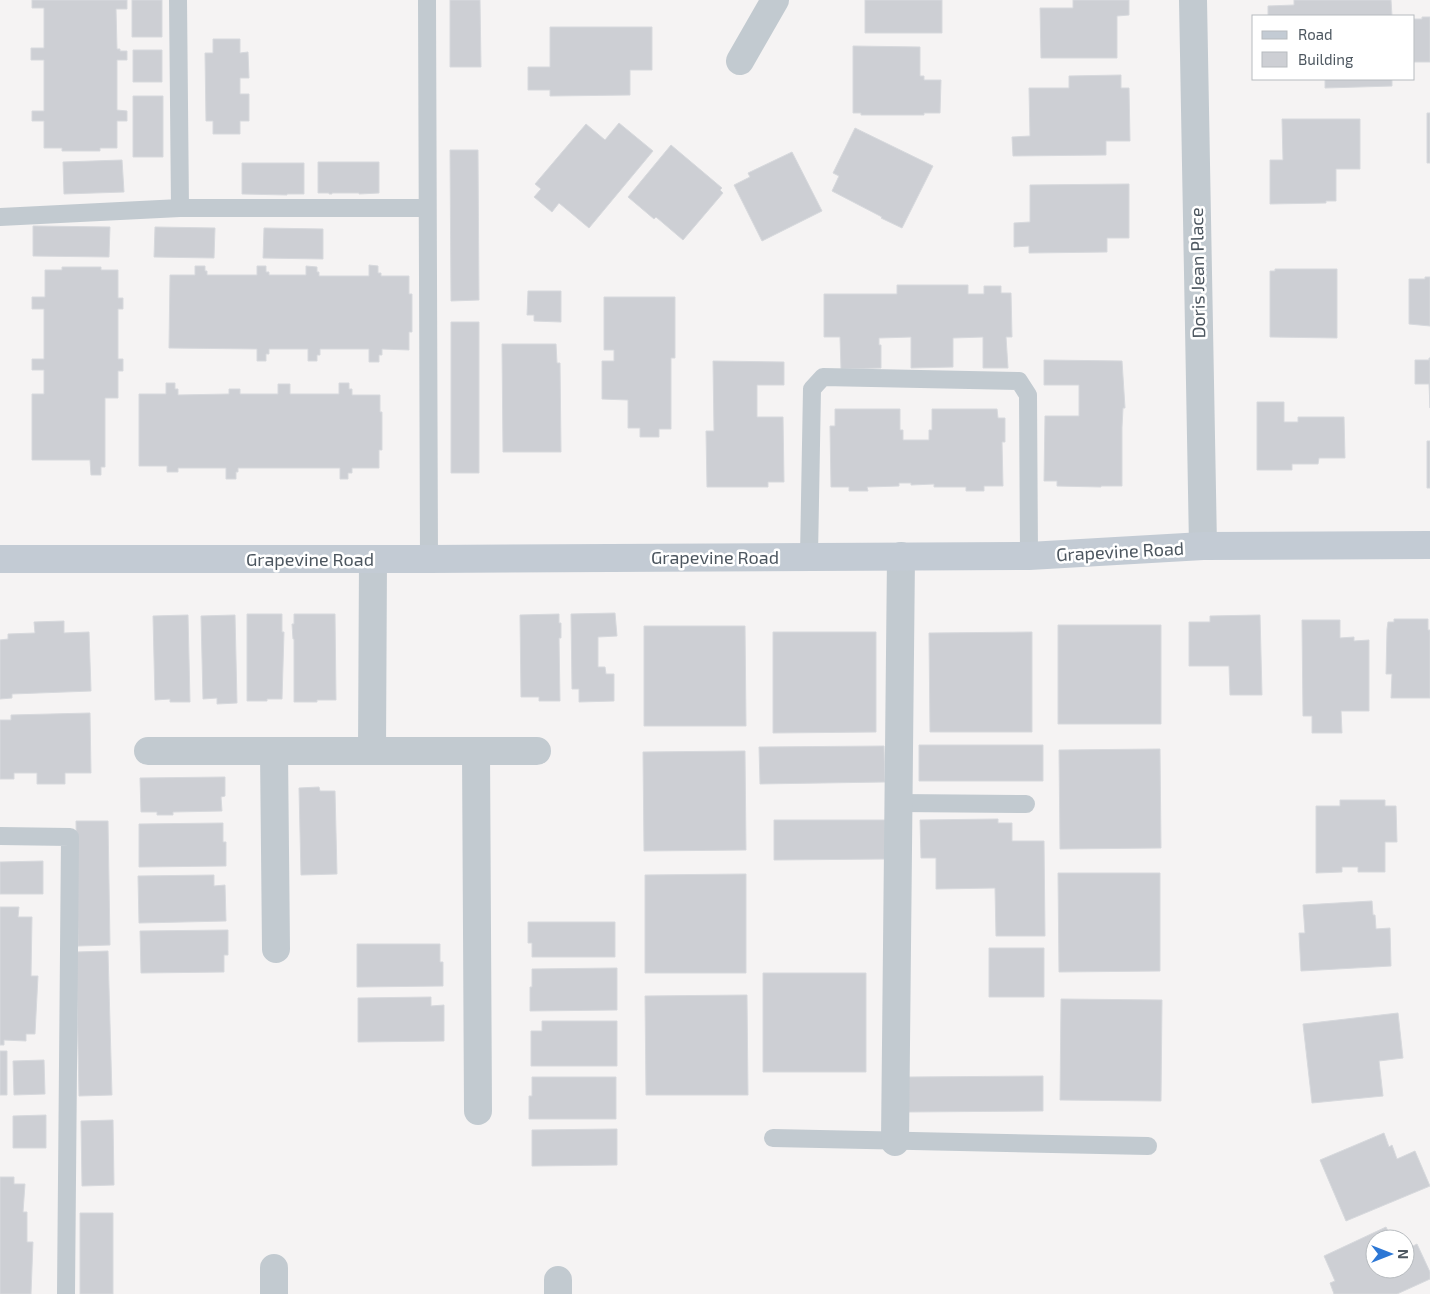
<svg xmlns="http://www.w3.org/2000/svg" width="1430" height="1294" viewBox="0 0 1430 1294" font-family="'Exo 2',sans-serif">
	<rect width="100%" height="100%" fill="#f5f3f3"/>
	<path fill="#cdcfd4" stroke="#d7d9dd" d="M 32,0 L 127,0 L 127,9 L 116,9 L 117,49 L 120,49 L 120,51 L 127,51 L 127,60 L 117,60 L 117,110 L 127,111 L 127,121 L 117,121 L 117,148 L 100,148 L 100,151 L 62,151 L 62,148 L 44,148 L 44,121 L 32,121 L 32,111 L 44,111 L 44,60 L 31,60 L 31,48 L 44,48 L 44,8 L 32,8 Z
		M 132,0 L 162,0 L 162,37 L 132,37 Z
		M 450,0 L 480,0 L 481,67 L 450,67 Z
		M 865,0 L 942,0 L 942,33 L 865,33 Z
		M 1073,0 L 1129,0 L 1129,15 L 1117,16 L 1117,58 L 1041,58 L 1040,8 L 1073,8 Z
		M 1294,0 L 1391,0 L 1392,16 L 1268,16 L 1268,6 L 1294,5 Z
		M 1422,17 L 1430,17 L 1430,62 L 1414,62 L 1414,19 L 1422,19 Z
		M 550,27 L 652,27 L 652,70 L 630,70 L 630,95 L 550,96 L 550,90 L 528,90 L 528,67 L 550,67 Z
		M 213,39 L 240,39 L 240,53 L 248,52 L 249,78 L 240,78 L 240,94 L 249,94 L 249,121 L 240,121 L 240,134 L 213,134 L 213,121 L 206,121 L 205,53 L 213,53 Z
		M 853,46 L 920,47 L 920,76 L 924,76 L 924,80 L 941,80 L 940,113 L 924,113 L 924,115 L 861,115 L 861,113 L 853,113 Z
		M 133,50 L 162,50 L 162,82 L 133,82 Z
		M 1121,75 L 1121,88 L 1129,88 L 1130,141 L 1106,141 L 1106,155 L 1013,156 L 1012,137 L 1030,136 L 1029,88 L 1069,88 L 1069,76 Z
		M 1325,79 L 1392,79 L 1392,86 L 1325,88 Z
		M 133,96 L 163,96 L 163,157 L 133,157 Z
		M 1427,113 L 1430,113 L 1430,163 L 1427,163 Z
		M 1282,119 L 1360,119 L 1360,169 L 1336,169 L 1336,201 L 1326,201 L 1326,203 L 1270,204 L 1270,160 L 1283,160 Z
		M 619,123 L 653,151 L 589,228 L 559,203 L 552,212 L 534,197 L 541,189 L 535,184 L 586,124 L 605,140 Z
		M 855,128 L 933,166 L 902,228 L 881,218 L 882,217 L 832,191 L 839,176 L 833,173 Z
		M 671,145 L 722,188 L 720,190 L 723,193 L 683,240 L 656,217 L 654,219 L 628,197 Z
		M 450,150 L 478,150 L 479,300 L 451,301 Z
		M 792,152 L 822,211 L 762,241 L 734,185 L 750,177 L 748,173 Z
		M 122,160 L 124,192 L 64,194 L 63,162 Z
		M 318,162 L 379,162 L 379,193 L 359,194 L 359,193 L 332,193 L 332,194 L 329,194 L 329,193 L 318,193 Z
		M 242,163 L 304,163 L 304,194 L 287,194 L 287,195 L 242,194 Z
		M 1129,184 L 1129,238 L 1107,238 L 1107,252 L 1029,253 L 1029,246 L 1014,247 L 1014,223 L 1030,222 L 1030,185 Z
		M 33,226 L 110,227 L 109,257 L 33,256 Z
		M 155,227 L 215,228 L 214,258 L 154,257 Z
		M 264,228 L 323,229 L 323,259 L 263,258 Z
		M 369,265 L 378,266 L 378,273 L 381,273 L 381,276 L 409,276 L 409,294 L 412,294 L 412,332 L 409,332 L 409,350 L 382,349 L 382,355 L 379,355 L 379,362 L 369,362 L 369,349 L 320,349 L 320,355 L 317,355 L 317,361 L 308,361 L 308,349 L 269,349 L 269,354 L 266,354 L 266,361 L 257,361 L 257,349 L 169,348 L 170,275 L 195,275 L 195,266 L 205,266 L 205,271 L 207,271 L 207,275 L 257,275 L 257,266 L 266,266 L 266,272 L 269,272 L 269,275 L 306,275 L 306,266 L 317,267 L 317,272 L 319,272 L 319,276 L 369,276 Z
		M 62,267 L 101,267 L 101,270 L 118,270 L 118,298 L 123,298 L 123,309 L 118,309 L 118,359 L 123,359 L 123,371 L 118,371 L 118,398 L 105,398 L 105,467 L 101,467 L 101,475 L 91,475 L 90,460 L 32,460 L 32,394 L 44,394 L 44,370 L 32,370 L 32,359 L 44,359 L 44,309 L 32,309 L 32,297 L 45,297 L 45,270 L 62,270 Z
		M 1275,269 L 1337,269 L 1337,338 L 1270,337 L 1270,271 L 1275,271 Z
		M 1425,277 L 1430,277 L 1430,326 L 1409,324 L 1409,279 L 1425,279 Z
		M 897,285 L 968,285 L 968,294 L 984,294 L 984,286 L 1001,286 L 1001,293 L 1011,293 L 1012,337 L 1006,337 L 1008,368 L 983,368 L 983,337 L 953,338 L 953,367 L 911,368 L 911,337 L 879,338 L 879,345 L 881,345 L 881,368 L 841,369 L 840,337 L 824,337 L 824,294 L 897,294 Z
		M 528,291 L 561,291 L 561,322 L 534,321 L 534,315 L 527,315 Z
		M 604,297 L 675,297 L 675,358 L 671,358 L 671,429 L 659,429 L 659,437 L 640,437 L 640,428 L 628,428 L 628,400 L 602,399 L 602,361 L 614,361 L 614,350 L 604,350 Z
		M 451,322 L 479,322 L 479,473 L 451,473 Z
		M 502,344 L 556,344 L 557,363 L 560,363 L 561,452 L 503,452 Z
		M 1429,358 L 1430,358 L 1430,408 L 1429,384 L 1415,384 L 1415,360 L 1429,360 Z
		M 1044,360 L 1122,361 L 1125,408 L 1123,408 L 1122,427 L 1122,486 L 1101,486 L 1101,487 L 1057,486 L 1057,481 L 1044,481 L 1045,416 L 1079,416 L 1079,385 L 1044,385 Z
		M 713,361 L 784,362 L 784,385 L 757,385 L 757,417 L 783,417 L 784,482 L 768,482 L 768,487 L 707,487 L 706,431 L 714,431 Z
		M 166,383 L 175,383 L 175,389 L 178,389 L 178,395 L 229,394 L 229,389 L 240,389 L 240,394 L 278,394 L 278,384 L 290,384 L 290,394 L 339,394 L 339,383 L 349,383 L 349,389 L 352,389 L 352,395 L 380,395 L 380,412 L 382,412 L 382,450 L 379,450 L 379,468 L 352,468 L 352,473 L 348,473 L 348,479 L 340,479 L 340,468 L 238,468 L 238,472 L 236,472 L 236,479 L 226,479 L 226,468 L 178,468 L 178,472 L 167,472 L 167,466 L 139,466 L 139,394 L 166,394 Z
		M 1257,402 L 1284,402 L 1284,422 L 1298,422 L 1298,417 L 1344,417 L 1345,458 L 1319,458 L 1318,464 L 1292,464 L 1292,470 L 1257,470 Z
		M 835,409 L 900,409 L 900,430 L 903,430 L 903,440 L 929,440 L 929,430 L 932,430 L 932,409 L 997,409 L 998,418 L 1005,418 L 1005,442 L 1002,442 L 1003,486 L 984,486 L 984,491 L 966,491 L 966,487 L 934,487 L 934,484 L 911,485 L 911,483 L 899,483 L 899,486 L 867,487 L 868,491 L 849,491 L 849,487 L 831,487 L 830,426 L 835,426 Z
		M 1427,441 L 1430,441 L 1430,488 L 1427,488 Z
		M 615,613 L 617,636 L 598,637 L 598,667 L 605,667 L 606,674 L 614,674 L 614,701 L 579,702 L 579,689 L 572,689 L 571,614 Z
		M 247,614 L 282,614 L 282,632 L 284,632 L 282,699 L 267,699 L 267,701 L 247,701 Z
		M 294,614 L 335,614 L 336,700 L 317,700 L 317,702 L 294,702 L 294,639 L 293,639 L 292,624 L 294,624 Z
		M 559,614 L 559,623 L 561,623 L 561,638 L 559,638 L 560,701 L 539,701 L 539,697 L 521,697 L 520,615 Z
		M 188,615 L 190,702 L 170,702 L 170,699 L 155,700 L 153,616 Z
		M 235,615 L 237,703 L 217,704 L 217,698 L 203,699 L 201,616 Z
		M 1260,615 L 1262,695 L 1230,695 L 1229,666 L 1189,666 L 1189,622 L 1210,622 L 1210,616 Z
		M 1394,619 L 1428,619 L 1428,630 L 1430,630 L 1430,698 L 1391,698 L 1392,674 L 1386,674 L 1387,629 L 1388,622 L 1394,622 Z
		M 1302,620 L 1340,620 L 1340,638 L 1354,637 L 1354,641 L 1369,640 L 1369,711 L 1341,711 L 1342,733 L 1312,733 L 1312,716 L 1303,716 Z
		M 64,621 L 64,633 L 89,632 L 91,691 L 12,694 L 12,698 L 0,699 L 0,640 L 8,639 L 8,634 L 35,633 L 34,622 Z
		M 1058,625 L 1161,625 L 1161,724 L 1058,724 Z
		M 644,626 L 745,626 L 746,726 L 644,726 Z
		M 773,632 L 876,632 L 876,732 L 773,733 Z
		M 1032,632 L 1032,732 L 930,732 L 929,633 Z
		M 90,713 L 91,773 L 65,773 L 65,784 L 37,784 L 37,773 L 14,773 L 14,779 L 0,779 L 0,720 L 11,720 L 11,715 Z
		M 919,745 L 1043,745 L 1043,781 L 919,781 Z
		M 884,746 L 885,782 L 760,784 L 759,747 Z
		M 1160,749 L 1161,848 L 1060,849 L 1059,750 Z
		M 745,751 L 746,850 L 644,851 L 643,752 Z
		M 225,777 L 225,796 L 221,797 L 222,811 L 173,812 L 173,815 L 157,815 L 157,812 L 141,812 L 140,778 Z
		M 319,787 L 320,791 L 335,791 L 337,874 L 301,875 L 299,788 Z
		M 1340,800 L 1385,800 L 1385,806 L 1396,806 L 1397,842 L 1385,842 L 1385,872 L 1358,872 L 1358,867 L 1342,867 L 1342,872 L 1316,873 L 1316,806 L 1340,806 Z
		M 998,819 L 998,823 L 1012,823 L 1012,841 L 1044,841 L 1045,936 L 996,936 L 995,888 L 936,889 L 936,858 L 921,858 L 920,820 Z
		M 774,820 L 885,820 L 885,859 L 774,860 Z
		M 76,821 L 108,821 L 110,945 L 78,946 Z
		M 223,823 L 223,842 L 226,842 L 226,866 L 139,867 L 139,824 Z
		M 43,861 L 43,894 L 0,894 L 0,862 Z
		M 1058,873 L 1160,873 L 1160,971 L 1059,972 Z
		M 746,874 L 746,973 L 645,973 L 645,875 Z
		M 214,875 L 214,886 L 225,885 L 226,921 L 139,923 L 138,876 Z
		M 1372,901 L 1373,915 L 1375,915 L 1376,929 L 1390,928 L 1391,966 L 1301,971 L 1299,933 L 1305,933 L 1303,905 Z
		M 0,907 L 19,907 L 18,917 L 32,917 L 31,976 L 38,976 L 35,1034 L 26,1034 L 26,1041 L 4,1040 L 4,1045 L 0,1045 Z
		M 528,922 L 615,922 L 615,957 L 532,957 L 532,943 L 528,943 Z
		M 228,930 L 228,955 L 224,955 L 224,972 L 141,973 L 140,931 Z
		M 357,944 L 440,944 L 440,962 L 443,962 L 443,986 L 357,987 Z
		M 989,948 L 1044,948 L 1044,997 L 989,997 Z
		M 108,951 L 112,1095 L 79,1096 L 76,952 Z
		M 617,968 L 617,1010 L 530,1011 L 530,987 L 532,987 L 532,969 Z
		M 763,973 L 866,973 L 866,1072 L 763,1072 Z
		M 747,995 L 748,1095 L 646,1095 L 645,996 Z
		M 431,997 L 431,1006 L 444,1005 L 444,1041 L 358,1042 L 358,998 Z
		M 1061,999 L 1162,1000 L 1161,1101 L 1060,1100 Z
		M 1398,1013 L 1403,1058 L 1379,1061 L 1383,1096 L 1312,1103 L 1303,1024 Z
		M 542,1021 L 617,1021 L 617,1066 L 531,1066 L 531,1031 L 542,1031 Z
		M 0,1051 L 7,1051 L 7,1095 L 0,1095 Z
		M 44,1060 L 45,1094 L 14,1095 L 13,1061 Z
		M 1043,1076 L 1043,1111 L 908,1112 L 908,1077 Z
		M 532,1077 L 616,1077 L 616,1119 L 529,1119 L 529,1096 L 532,1096 Z
		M 46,1115 L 46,1148 L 13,1148 L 13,1116 Z
		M 113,1120 L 114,1185 L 82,1186 L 81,1121 Z
		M 617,1129 L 617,1165 L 532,1166 L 532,1130 Z
		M 1384,1133 L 1389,1147 L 1392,1145 L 1397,1159 L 1415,1151 L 1430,1186 L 1346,1221 L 1320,1160 Z
		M 0,1177 L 14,1177 L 14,1184 L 25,1184 L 23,1212 L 27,1212 L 27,1242 L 33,1242 L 31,1294 L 0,1294 Z
		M 80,1213 L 113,1213 L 113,1294 L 80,1294 Z
		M 1386,1227 L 1392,1239 L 1375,1239 L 1375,1269 L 1405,1269 L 1405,1250 L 1417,1244 L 1430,1272 L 1430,1279 L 1397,1294 L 1334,1294 L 1330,1283 L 1335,1281 L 1324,1256 Z"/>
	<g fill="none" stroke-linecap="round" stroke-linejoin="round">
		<path stroke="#c2cad0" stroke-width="18" d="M 178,0 L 180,208
			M 427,0 L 429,559
			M 0,217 L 180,208 L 427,208
			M 809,556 L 812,389 L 823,377 L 1019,381 L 1028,395 L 1029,556
			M 898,803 L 1026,804
			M 0,836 L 70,837 L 66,1294
			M 773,1138 L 1148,1146"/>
		<path stroke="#c2cad0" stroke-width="28" d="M 1193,0 L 1203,546
			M 740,61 L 775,0
			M 148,751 L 372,751 L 373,559
			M 274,751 L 276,949
			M 372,751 L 537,751
			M 476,751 L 478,1111
			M 895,1142 L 901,556
			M 274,1268 L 274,1294
			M 558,1280 L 558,1294"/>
		<path stroke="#c3cbd4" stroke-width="28" d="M 0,559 L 429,559 L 1029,556 L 1203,546 L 1430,545"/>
	</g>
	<g text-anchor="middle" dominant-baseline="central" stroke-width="5" stroke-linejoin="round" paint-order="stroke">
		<g font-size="18" fill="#4c565f" stroke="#fff">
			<text transform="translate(1197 273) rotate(-91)">Doris Jean Place</text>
			<text transform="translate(1120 551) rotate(-3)">Grapevine Road</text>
			<text x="715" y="557">Grapevine Road</text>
			<text x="310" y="559">Grapevine Road</text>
		</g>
	</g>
	<rect x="1252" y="15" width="162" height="65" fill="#ffffff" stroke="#b7bbbf"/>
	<rect x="1262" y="31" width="25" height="8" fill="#c3cbd4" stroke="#b7bbbf"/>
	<text x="1298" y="40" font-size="15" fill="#4c565f">Road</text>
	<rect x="1262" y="52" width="25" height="15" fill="#cdcfd4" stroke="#b7bbbf"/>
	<text x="1298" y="65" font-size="15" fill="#4c565f">Building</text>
	<g transform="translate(1390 1254) rotate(90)"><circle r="24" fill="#ffffff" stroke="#b7bbbf"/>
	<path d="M0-4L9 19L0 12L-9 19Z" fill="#2c77d5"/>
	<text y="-8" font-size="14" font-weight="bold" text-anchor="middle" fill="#4c565f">N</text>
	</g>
</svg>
